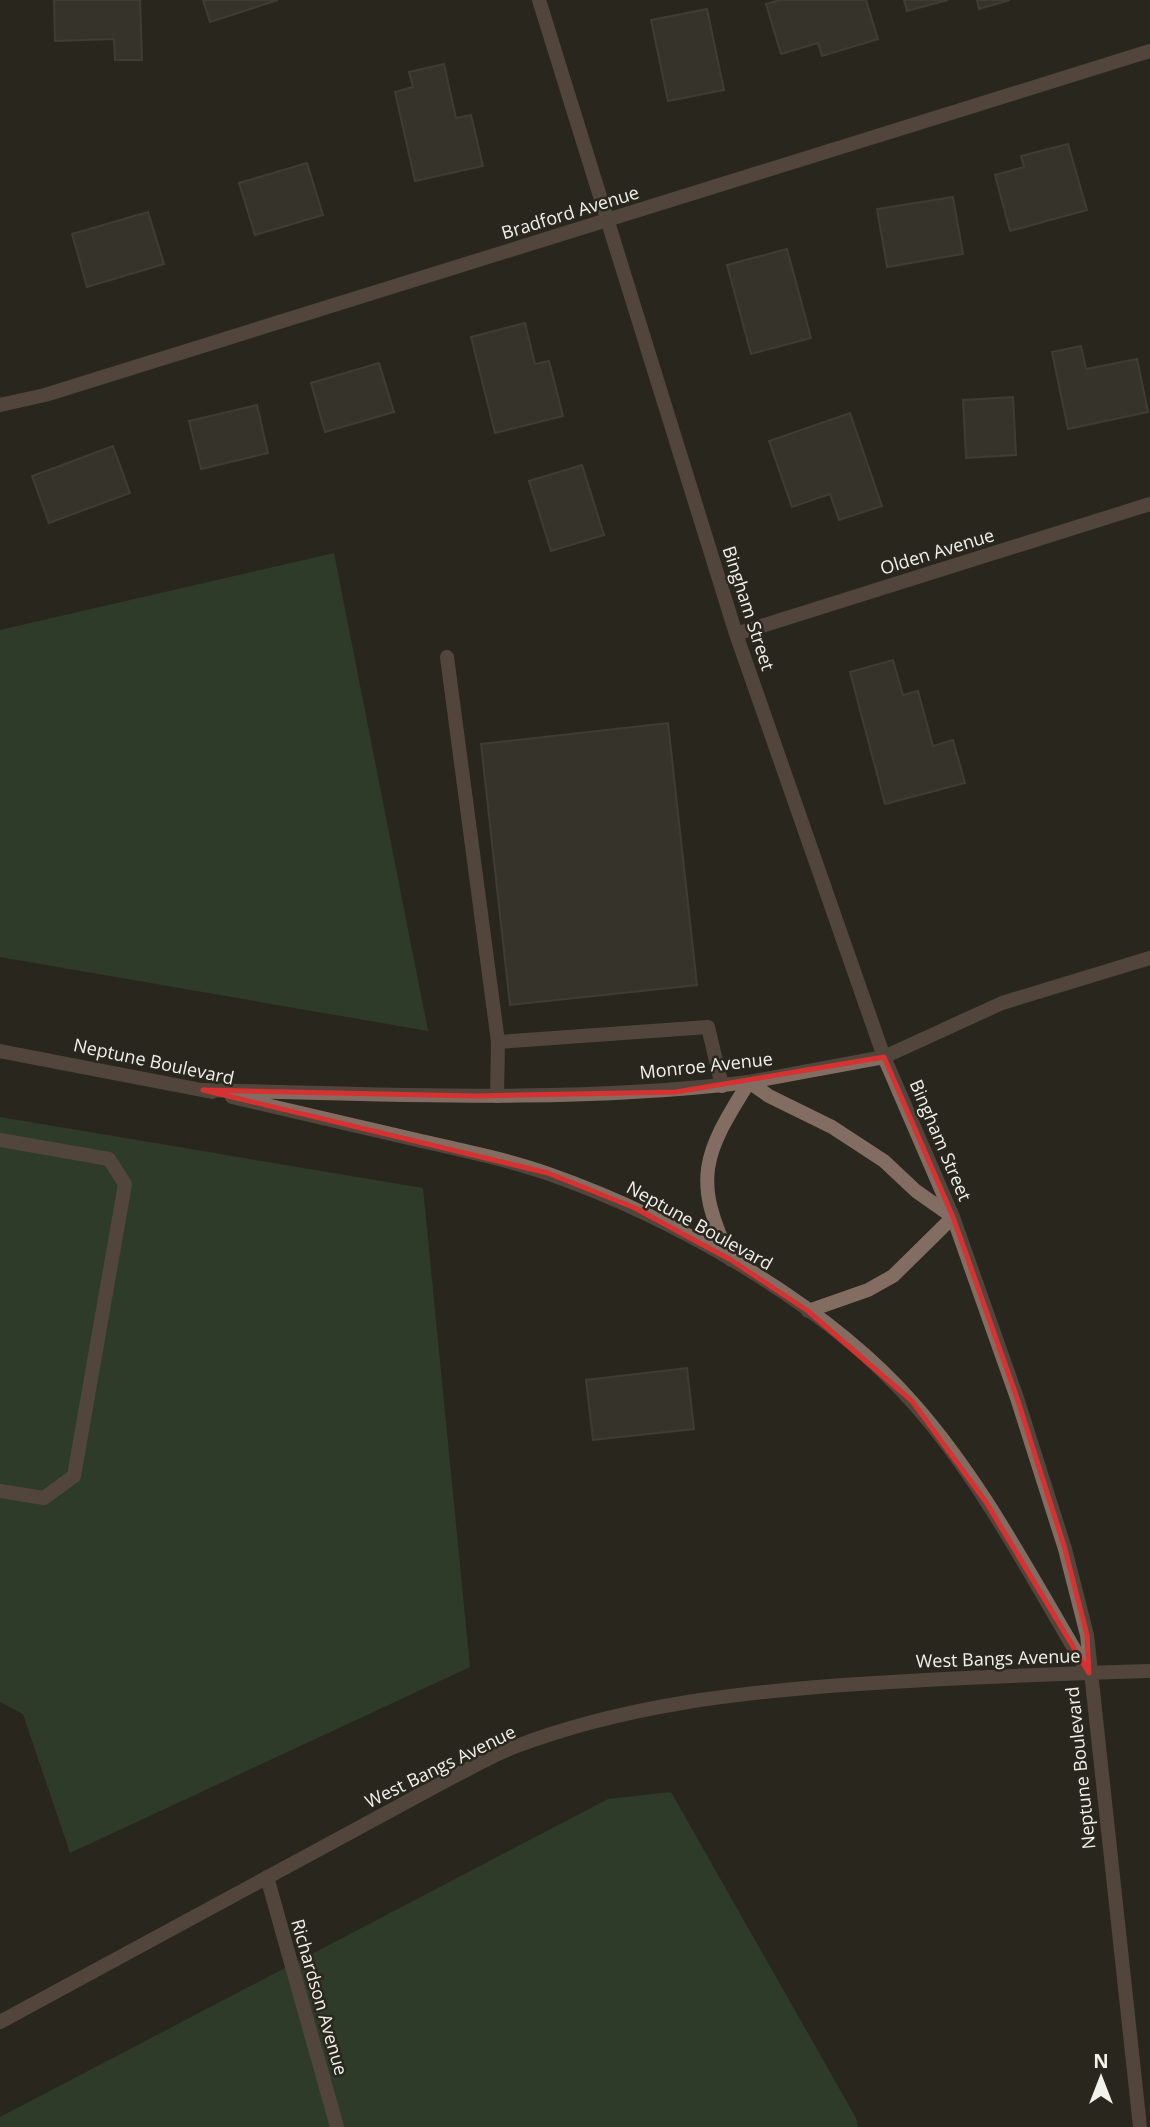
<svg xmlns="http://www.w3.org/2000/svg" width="1150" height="2127" viewBox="0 0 1150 2127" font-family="'Open Sans',sans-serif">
	<rect width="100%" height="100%" fill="#29271e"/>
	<path fill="#315536" d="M 334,553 L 428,1031 L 0,957 L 0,630 Z
		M 0,1117 L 423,1188 L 470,1667 L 70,1853 L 23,1714 L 0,1702 Z
		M 671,1792 L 856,2118 L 858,2127 L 0,2127 L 0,2117 L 608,1799 Z"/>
	<path fill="#46443b" stroke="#5a574e" stroke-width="2" d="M 54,0 L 140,0 L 142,60 L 115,60 L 114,39 L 55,41 Z
		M 203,0 L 278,0 L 210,22 Z
		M 780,0 L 866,0 L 878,39 L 822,56 L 818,43 L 781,54 L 766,4 Z
		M 904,0 L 948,0 L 907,11 Z
		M 977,0 L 1010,0 L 979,9 Z
		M 707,9 L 724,90 L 668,101 L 651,20 Z
		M 444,64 L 456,118 L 471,115 L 483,166 L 415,181 L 395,92 L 413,87 L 409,72 Z
		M 1068,144 L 1087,210 L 1010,231 L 995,175 L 1024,167 L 1021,156 Z
		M 307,163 L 323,215 L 255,235 L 239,183 Z
		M 953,197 L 963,254 L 887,267 L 877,209 Z
		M 148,212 L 164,264 L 87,287 L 72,234 Z
		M 787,249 L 811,338 L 751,354 L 727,265 Z
		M 525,323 L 535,364 L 549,361 L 563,416 L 495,433 L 471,337 Z
		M 1081,346 L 1086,369 L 1137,359 L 1148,412 L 1068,429 L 1052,352 Z
		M 379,363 L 394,412 L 325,432 L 311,383 Z
		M 1013,397 L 1016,455 L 966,458 L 963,400 Z
		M 257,405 L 268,453 L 201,469 L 189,421 Z
		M 850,413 L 882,506 L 839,520 L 830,494 L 792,507 L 769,441 Z
		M 113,446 L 130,493 L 49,523 L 32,476 Z
		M 582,465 L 604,535 L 551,551 L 529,481 Z
		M 893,660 L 903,695 L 918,691 L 933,746 L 953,740 L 965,783 L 885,804 L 850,672 Z
		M 668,723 L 697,985 L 510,1005 L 481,744 Z
		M 687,1368 L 694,1429 L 593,1440 L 586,1380 Z"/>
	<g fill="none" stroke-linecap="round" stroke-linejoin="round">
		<path stroke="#836d62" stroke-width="14" d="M 447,657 L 498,1042
			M 497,1096 L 498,1042 L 708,1027 L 722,1086
			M 0,1140 L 109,1159 L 125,1184 L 74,1476 L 44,1498 L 0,1491"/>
		<path stroke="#836d62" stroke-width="14" d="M 539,0 L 736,634 L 884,1057 L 953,1217 L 893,1276 L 868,1290 L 808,1311
			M 0,405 L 45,395 L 1150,51
			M 736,634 L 1150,504
			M 731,1260 C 692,1179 703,1155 749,1082 L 884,1057 L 1002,1003 L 1150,958
			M 267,1877 L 337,2127"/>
		<path stroke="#836d62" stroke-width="14" d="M 0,1051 L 212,1092
			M 203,1090 C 385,1094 568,1104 749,1082 L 769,1096 L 832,1127 L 884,1161 L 916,1191 L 953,1217 L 1017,1398 L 1065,1549 L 1087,1635 L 1140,2127
			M 232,1097 C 293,1111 355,1125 417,1140 C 461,1150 506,1159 549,1174 C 674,1218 825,1303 913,1403 C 984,1483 1033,1581 1088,1672
			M 0,2022 L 447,1780 C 469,1769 491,1756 514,1747 C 624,1705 741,1692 858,1684 C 955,1678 1052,1674 1150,1671"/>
	</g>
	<path d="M0 0H1150V2127H0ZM 884,1057 L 953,1217 L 1017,1398 L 1065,1549 L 1087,1635 L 1089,1673 L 986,1502 L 912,1401 L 808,1311 L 731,1260 L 635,1208 L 548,1173 L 203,1090 L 474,1096 L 676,1092 Z" fill="#29271e" fill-opacity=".55" fill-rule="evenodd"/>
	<path fill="none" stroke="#d73232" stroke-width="5" stroke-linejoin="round" d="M 884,1057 L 953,1217 L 1017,1398 L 1065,1549 L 1087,1635 L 1089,1673 L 986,1502 L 912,1401 L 808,1311 L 731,1260 L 635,1208 L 548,1173 L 203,1090 L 474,1096 L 676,1092 Z"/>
	<g text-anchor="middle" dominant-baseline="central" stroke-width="5" stroke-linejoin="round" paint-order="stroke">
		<g font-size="18" fill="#f2f1eb" stroke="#29271e">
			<text transform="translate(570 212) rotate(-17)">Bradford Avenue</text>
			<text transform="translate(937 551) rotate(-17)">Olden Avenue</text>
			<text transform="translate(749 608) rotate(72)">Bingham Street</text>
			<text transform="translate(154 1061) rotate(12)">Neptune Boulevard</text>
			<text transform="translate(706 1065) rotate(-6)">Monroe Avenue</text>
			<text transform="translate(941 1140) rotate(67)">Bingham Street</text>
			<text transform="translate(700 1225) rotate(29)">Neptune Boulevard</text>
			<text transform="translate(998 1658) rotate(-2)">West Bangs Avenue</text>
			<text transform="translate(440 1766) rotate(-26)">West Bangs Avenue</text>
			<text transform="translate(1080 1768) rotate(-96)">Neptune Boulevard</text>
			<text transform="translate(320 1997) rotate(74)">Richardson Avenue</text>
		</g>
	</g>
	<g transform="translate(1101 2078)" stroke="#29271e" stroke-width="5" paint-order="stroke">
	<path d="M0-5L12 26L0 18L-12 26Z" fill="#f2f1eb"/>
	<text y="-10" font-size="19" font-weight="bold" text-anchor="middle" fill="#f2f1eb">N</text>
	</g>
</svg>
